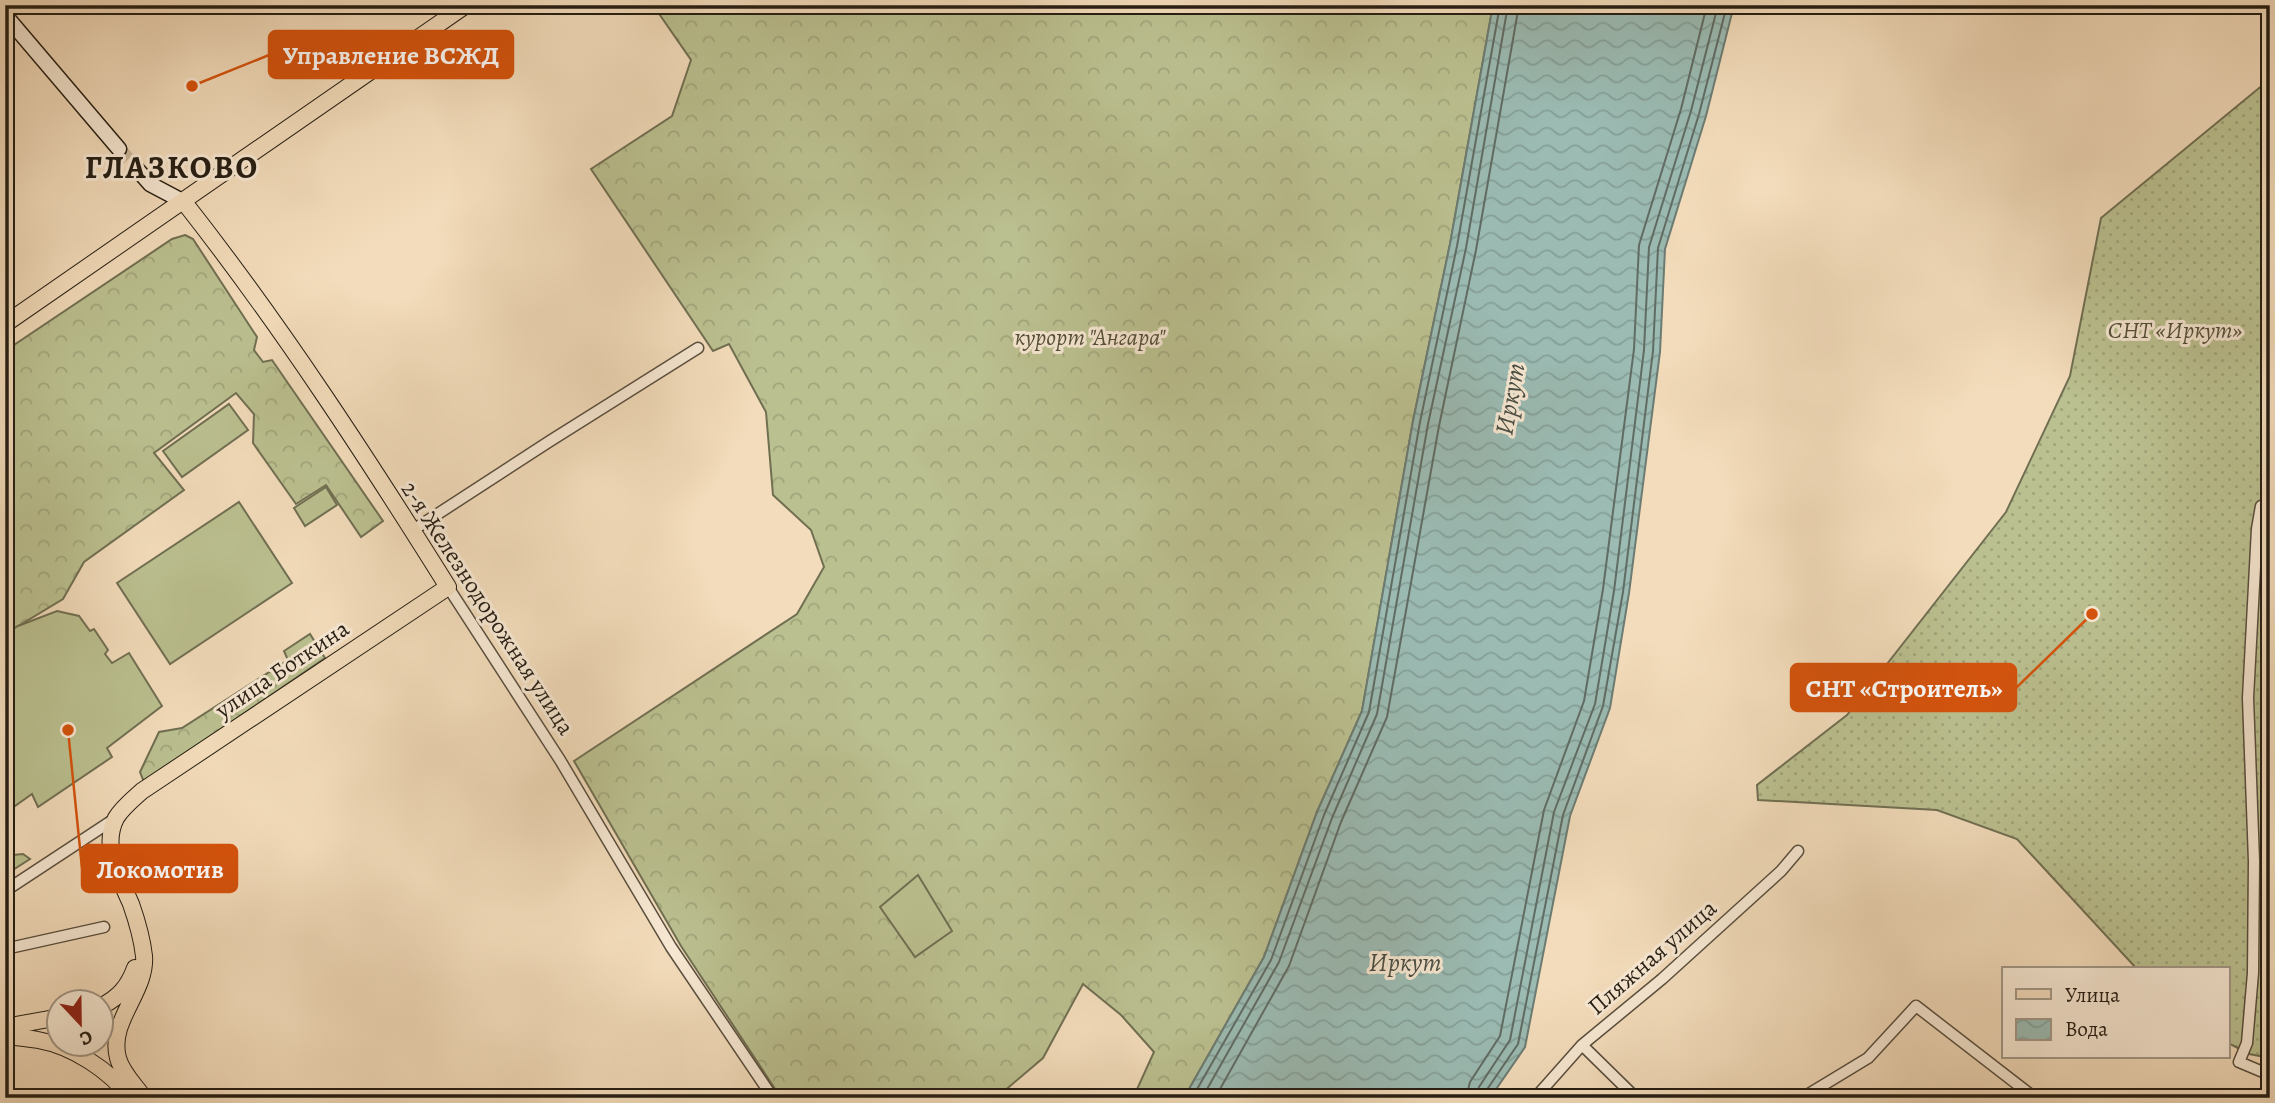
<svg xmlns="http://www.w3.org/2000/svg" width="2275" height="1103" viewBox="0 0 2275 1103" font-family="Alegreya,serif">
	<defs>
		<pattern id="forest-crowns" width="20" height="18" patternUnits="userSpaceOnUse" patternTransform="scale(1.75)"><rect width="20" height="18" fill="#bbc090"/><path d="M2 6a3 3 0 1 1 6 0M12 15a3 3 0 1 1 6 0" fill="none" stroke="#a1a57b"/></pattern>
		<pattern id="garden-dots" width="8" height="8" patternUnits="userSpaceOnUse" patternTransform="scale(1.75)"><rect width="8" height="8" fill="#bbc090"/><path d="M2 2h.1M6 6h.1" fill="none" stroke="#a1a57b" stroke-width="1.8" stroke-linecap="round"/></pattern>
		<pattern id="water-waves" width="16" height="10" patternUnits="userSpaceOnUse" patternTransform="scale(1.75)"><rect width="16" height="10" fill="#9bbbb3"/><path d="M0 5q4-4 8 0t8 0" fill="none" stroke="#85a099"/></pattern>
	</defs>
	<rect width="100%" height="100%" fill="#f3dcbb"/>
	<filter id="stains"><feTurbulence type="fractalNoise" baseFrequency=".00286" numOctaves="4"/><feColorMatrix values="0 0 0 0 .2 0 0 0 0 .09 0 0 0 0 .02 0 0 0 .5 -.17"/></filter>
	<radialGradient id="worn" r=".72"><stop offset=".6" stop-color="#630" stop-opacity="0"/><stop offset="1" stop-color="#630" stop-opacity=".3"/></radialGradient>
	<path fill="url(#forest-crowns)" stroke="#706f52" stroke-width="2" d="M 653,5 L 1493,5 L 1450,244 L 1413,421 L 1362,711 L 1317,812 L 1264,957 L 1184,1098 L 1133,1098 L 1154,1052 L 1121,1015 L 1083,984 L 1043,1058 L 996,1098 L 781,1098 L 681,946 L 574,761 L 797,614 L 824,567 L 811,530 L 773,495 L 766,412 L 729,344 L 713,351 L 591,169 L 672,116 L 691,60 Z
		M 185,235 L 193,239 L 257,337 L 254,350 L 263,362 L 272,360 L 383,521 L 361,537 L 326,485 L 296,504 L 253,443 L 254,414 L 236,393 L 154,453 L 184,490 L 84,562 L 63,599 L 5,634 L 5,351 L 172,239 Z
		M 310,634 L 325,658 L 144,782 L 140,772 L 159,732 L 182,728 L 288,660 L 284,651 Z
		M 23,854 L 30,859 L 5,875 L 5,860 L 13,855 Z"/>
	<path fill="url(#garden-dots)" stroke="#706f52" stroke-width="2" d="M 2270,79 L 2270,1058 L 2249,1054 L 2228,1043 L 2228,968 L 2136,968 L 2017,839 L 1937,810 L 1758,800 L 1757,785 L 1847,715 L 2006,512 L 2070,376 L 2101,218 Z"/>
	<path fill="#bbc090" stroke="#706f52" stroke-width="2" d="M 229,404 L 248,430 L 182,477 L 163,451 Z
		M 326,487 L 337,505 L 305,526 L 294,508 Z
		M 239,502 L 292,583 L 170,664 L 117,583 Z
		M 57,611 L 79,616 L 90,631 L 94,629 L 108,650 L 105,654 L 112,663 L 129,653 L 162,706 L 107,748 L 112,757 L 38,807 L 32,794 L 5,813 L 5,634 L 18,626 Z
		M 918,875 L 952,931 L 915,957 L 880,907 Z"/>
	<path fill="url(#water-waves)" stroke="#6c7c73" stroke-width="2" d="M 1493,5 L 1734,5 L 1706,116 L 1665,249 L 1660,352 L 1629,593 L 1610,708 L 1570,816 L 1525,1047 L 1490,1098 L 1184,1098 L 1264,957 L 1317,812 L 1362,711 L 1413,421 L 1450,244 Z"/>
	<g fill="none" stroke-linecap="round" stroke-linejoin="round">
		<path stroke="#606c64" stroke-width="2" d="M 1192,1098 L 1271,960 L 1324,815 L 1369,712 L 1420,422 L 1457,246 L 1500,5
			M 1202,1098 L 1279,962 L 1332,818 L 1377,714 L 1428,424 L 1466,248 L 1508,5
			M 1215,1098 L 1289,966 L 1341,822 L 1387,717 L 1439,426 L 1476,250 L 1519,5
			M 1466,1098 L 1470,1082 L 1500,1036 L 1544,810 L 1584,701 L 1603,589 L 1634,349 L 1639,245 L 1681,109 L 1707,5
			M 1476,1098 L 1479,1087 L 1510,1040 L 1554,812 L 1595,704 L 1614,591 L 1644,350 L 1649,247 L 1691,111 L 1718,5
			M 1485,1098 L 1486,1091 L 1518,1044 L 1563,815 L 1603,706 L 1623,592 L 1653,351 L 1658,248 L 1699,114 L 1727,5"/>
		<path stroke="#cab69a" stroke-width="14" stroke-dasharray="14 7" stroke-linecap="butt" d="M 119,149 L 136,168"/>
		<defs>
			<path id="street" d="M 2261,506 L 2257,529 L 2248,698 L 2254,861 L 2253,973 L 2247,1043 L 2239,1062 L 2270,1075
				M 413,530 L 550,441 L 698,348
				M 448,587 L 560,760 L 671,947 L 773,1098
				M 5,891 L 116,818
				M 5,949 L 104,927
				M 1582,1045 L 1636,1098
				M 1535,1098 L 1582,1045 L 1662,979 L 1781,871 L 1798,851
				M 1802,1098 L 1868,1058 L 1916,1006 L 2035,1098"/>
			<path id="secondary" d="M 5,15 L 119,149
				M 136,168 L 150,184 L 184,202"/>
			<path id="primary" d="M 5,324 L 466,5
				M 102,1006 C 119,997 128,987 135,968
				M 5,1027 L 60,1017
				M 5,1036 C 16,1037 27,1038 38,1040 C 72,1046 110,1070 130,1098
				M 144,1098 C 135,1085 122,1073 118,1058 C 108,1021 147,992 144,956 C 142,938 137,921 131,904 C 120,878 101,847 116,818 C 122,808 133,799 142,791 L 448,587 C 366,456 280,324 184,202"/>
		</defs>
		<use href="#street" stroke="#594e3e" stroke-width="13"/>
		<use href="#secondary" stroke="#261e14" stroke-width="17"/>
		<use href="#primary" stroke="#261e14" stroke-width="18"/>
		<use href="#street" stroke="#f7e8d3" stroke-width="10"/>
		<use href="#secondary" stroke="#f7e8d3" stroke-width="14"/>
		<use href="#primary" stroke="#f3dcbb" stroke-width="16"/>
	</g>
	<g text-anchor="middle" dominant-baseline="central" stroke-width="6" stroke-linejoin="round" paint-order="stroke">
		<g font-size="24" font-style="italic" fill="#534f39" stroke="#f7e8d3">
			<text x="2175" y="330">СНТ «Иркут»</text>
			<text x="1090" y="337">курорт "Ангара"</text>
		</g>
		<g font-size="24" fill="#261e14" stroke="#f7e8d3">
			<text transform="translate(488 608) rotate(57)">2-я Железнодорожная улица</text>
			<text transform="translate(282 669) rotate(-34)">улица Боткина</text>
			<text transform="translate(1652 957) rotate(-41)">Пляжная улица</text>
		</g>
		<g font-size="26" font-style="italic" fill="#494d44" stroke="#f7e8d3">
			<text transform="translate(1510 399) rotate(-80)">Иркут</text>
			<text x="1405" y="962">Иркут</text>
		</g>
		<g font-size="32" font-weight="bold" letter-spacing="2" fill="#261e14" stroke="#f7e8d3">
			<text x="172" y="167">ГЛАЗКОВО</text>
		</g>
	</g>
	<path fill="none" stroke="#d5530d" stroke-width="2.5" d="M192 86L269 55M2092 614L2016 688M68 730L82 868"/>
	<g fill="#d5530d" stroke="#f7e8d3" stroke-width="2.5">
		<circle cx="192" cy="86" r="7"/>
		<circle cx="2092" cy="614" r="7"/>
		<circle cx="68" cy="730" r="7"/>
	</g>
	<g fill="#d5530d" stroke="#d5530d" stroke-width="2.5">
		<rect x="269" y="31" width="244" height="47" rx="7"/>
		<rect x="1791" y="664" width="225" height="47" rx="7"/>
		<rect x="82" y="845" width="155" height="47" rx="7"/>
	</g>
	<g font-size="26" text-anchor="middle" font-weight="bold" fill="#fff">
		<text x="391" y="64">Управление ВСЖД</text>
		<text x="1904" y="697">СНТ «Строитель»</text>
		<text x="160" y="878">Локомотив</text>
	</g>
	<rect width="2275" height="1103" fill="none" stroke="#f3dcbb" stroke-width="28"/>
	<rect x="7" y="7" width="2261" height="1089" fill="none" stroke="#261e14" stroke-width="3.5"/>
	<rect x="14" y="14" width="2247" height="1075" fill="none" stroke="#261e14" stroke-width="2"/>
	<rect x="2002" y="967" width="228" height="91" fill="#f7e8d3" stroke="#a39787" stroke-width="2"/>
	<rect x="2016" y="989" width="35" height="10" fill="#f3dcbb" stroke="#a39787" stroke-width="2"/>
	<text x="2065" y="1002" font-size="21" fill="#261e14">Улица</text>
	<rect x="2016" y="1019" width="35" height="21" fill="url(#water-waves)" stroke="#a39787" stroke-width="2"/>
	<text x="2065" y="1036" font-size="21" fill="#261e14">Вода</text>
	<g transform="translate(80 1023) rotate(158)"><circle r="33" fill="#f7e8d3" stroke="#a39787" stroke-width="2"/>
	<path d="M0-5L12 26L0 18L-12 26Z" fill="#8f2418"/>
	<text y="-10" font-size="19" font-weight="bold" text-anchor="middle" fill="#261e14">С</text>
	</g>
	<rect width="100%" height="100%" filter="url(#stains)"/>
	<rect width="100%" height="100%" fill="url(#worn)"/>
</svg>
